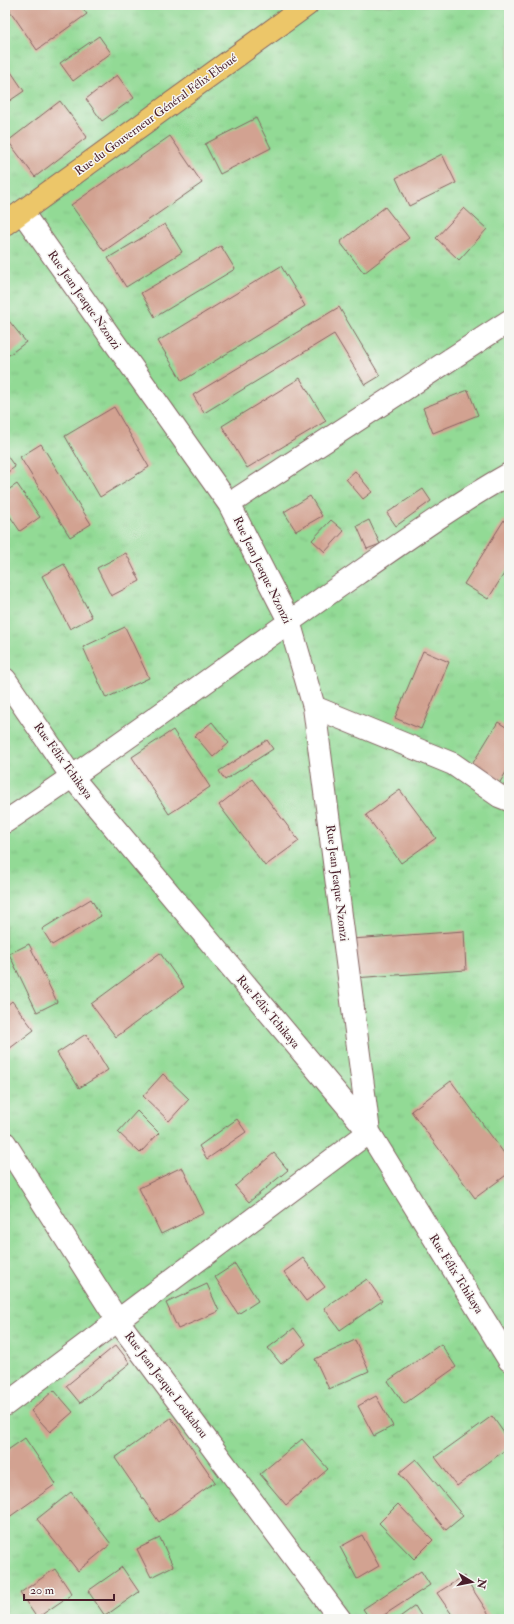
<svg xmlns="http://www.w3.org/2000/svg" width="514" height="1624" viewBox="0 0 514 1624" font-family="'IM FELL Double Pica',serif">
	<defs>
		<pattern id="grass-tufts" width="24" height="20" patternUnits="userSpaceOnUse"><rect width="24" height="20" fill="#92da95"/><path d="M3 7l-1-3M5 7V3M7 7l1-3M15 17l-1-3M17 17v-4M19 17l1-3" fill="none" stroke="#7fbb81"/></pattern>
	</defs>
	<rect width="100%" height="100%" fill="#f6f6f2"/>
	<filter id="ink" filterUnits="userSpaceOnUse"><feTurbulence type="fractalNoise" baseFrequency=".025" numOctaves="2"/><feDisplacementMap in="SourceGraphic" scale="8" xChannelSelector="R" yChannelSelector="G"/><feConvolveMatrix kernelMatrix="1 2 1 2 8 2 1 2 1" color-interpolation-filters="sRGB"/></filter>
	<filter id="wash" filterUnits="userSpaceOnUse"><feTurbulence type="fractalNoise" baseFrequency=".012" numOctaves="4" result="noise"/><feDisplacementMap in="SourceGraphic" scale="16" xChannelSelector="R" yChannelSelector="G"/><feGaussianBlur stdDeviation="0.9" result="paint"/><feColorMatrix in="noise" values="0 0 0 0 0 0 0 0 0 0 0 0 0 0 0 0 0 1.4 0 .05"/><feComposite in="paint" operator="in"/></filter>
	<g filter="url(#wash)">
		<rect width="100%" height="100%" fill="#f1e1c5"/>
		<path fill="url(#grass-tufts)" stroke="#6e7c60" d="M 5,5 L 509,5 L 509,1619 L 5,1619 Z"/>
		<g id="blocks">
			<path fill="#d2a291" d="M 6,5 L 80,5 L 87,14 L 37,50 Z
				M 99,36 L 111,53 L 73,81 L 60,63 Z
				M 5,63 L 24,91 L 5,104 Z
				M 117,75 L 134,98 L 102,121 L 86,99 Z
				M 60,101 L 87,137 L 35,177 L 8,141 Z
				M 256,118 L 271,148 L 220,174 L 205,144 Z
				M 170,136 L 202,183 L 104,251 L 71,205 Z
				M 442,154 L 456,183 L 409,206 L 396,178 Z
				M 385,207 L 409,238 L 364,273 L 340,242 Z
				M 464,208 L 487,229 L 459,260 L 436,238 Z
				M 165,224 L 182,252 L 126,287 L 108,258 Z
				M 221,246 L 235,269 L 155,317 L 141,293 Z
				M 281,266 L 305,306 L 182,381 L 158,341 Z
				M 339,307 L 380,376 L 365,385 L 334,334 L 204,413 L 193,395 Z
				M 5,316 L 26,342 L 5,358 Z
				M 300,378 L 326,421 L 247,468 L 222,426 Z
				M 468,390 L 478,415 L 433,433 L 423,408 Z
				M 114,407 L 149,467 L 100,497 L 65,436 Z
				M 41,444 L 91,524 L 70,537 L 20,457 Z
				M 5,453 L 15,467 L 5,474 Z
				M 355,471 L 372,492 L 363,499 L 346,479 Z
				M 17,484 L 40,517 L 20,531 L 5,509 L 5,492 Z
				M 423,489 L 431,501 L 396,526 L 387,513 Z
				M 310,496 L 322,516 L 296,531 L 284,512 Z
				M 331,520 L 344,531 L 325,552 L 312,540 Z
				M 369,520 L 380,544 L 367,549 L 357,526 Z
				M 504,520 L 509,524 L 509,566 L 488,599 L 464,584 Z
				M 126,553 L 140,581 L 111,596 L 97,568 Z
				M 64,564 L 92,617 L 70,629 L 42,576 Z
				M 125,627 L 149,678 L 106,698 L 83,647 Z
				M 423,651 L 449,662 L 421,729 L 395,718 Z
				M 212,722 L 229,743 L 213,757 L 195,736 Z
				M 498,722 L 509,729 L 509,767 L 496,789 L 468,771 Z
				M 173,730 L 210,787 L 169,814 L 132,757 Z
				M 267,740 L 273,749 L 225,780 L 219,771 Z
				M 252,779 L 299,841 L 265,866 L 219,805 Z
				M 400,790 L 436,838 L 401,863 L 366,815 Z
				M 91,899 L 101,916 L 52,945 L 42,929 Z
				M 464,931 L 466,970 L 354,978 L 352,939 Z
				M 29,944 L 57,1002 L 37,1012 L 9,954 Z
				M 160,953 L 184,987 L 116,1037 L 91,1004 Z
				M 12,1001 L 34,1030 L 5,1052 L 5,1007 Z
				M 86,1034 L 108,1070 L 79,1088 L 57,1053 Z
				M 163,1074 L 189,1099 L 169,1121 L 143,1096 Z
				M 451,1081 L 509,1160 L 509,1173 L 475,1198 L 411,1111 Z
				M 137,1111 L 159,1133 L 140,1153 L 118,1132 Z
				M 237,1119 L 246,1132 L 207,1159 L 199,1146 Z
				M 274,1153 L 288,1170 L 249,1202 L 235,1186 Z
				M 182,1167 L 204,1213 L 161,1234 L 139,1188 Z
				M 303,1258 L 325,1287 L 306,1301 L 284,1272 Z
				M 235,1264 L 258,1301 L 238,1314 L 215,1277 Z
				M 367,1279 L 382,1301 L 340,1330 L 324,1308 Z
				M 207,1284 L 219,1311 L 178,1329 L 166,1303 Z
				M 294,1328 L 306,1344 L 281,1364 L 268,1348 Z
				M 355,1340 L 369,1371 L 329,1389 L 315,1359 Z
				M 441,1344 L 456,1367 L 404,1404 L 388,1381 Z
				M 116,1345 L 130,1363 L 80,1403 L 66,1386 Z
				M 54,1390 L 73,1412 L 50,1432 L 31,1411 Z
				M 376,1396 L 393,1426 L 374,1436 L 358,1406 Z
				M 492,1416 L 509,1440 L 509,1447 L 457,1486 L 435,1457 Z
				M 171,1418 L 215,1482 L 159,1522 L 115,1458 Z
				M 25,1438 L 56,1484 L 5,1520 L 5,1452 Z
				M 302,1439 L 328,1469 L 286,1505 L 260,1474 Z
				M 416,1459 L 463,1516 L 446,1530 L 399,1473 Z
				M 71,1492 L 111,1544 L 78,1571 L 37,1519 Z
				M 398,1504 L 433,1540 L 414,1559 L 379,1523 Z
				M 362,1535 L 379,1566 L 357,1579 L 340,1547 Z
				M 160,1538 L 173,1566 L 151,1577 L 137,1549 Z
				M 122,1567 L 139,1592 L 105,1616 L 88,1591 Z
				M 55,1569 L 72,1594 L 37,1618 L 20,1593 Z
				M 421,1571 L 430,1585 L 378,1619 L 370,1619 L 363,1609 Z
				M 464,1576 L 492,1619 L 455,1619 L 437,1593 Z
				M 415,1606 L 423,1619 L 397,1619 Z"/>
		</g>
	</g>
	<g filter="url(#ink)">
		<use href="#blocks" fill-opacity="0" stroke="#846361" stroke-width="1"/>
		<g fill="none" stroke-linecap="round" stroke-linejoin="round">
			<defs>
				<path id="minor" d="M 22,212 L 229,504 L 289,621 L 314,707 L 369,1132
					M 229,504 L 509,321
					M 5,679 L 72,777 L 369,1132 L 509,1360
					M 314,707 L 453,764 L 499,796 L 509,800
					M 5,822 C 125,743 239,656 357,574 C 407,539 456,504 509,474
					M 5,1143 L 118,1321 L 340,1619
					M 5,1405 L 369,1132"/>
				<path id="major" d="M 5,224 L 307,5"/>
			</defs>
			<use href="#minor" stroke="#846361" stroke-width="24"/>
			<use href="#major" stroke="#846361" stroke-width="24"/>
			<use href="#minor" stroke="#fff" stroke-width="22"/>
			<use href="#major" stroke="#ecc669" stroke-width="22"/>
		</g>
	</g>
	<g text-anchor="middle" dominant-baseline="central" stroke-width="3" stroke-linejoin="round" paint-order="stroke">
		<g font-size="12" fill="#4a1f2b" stroke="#f6f6f2">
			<text transform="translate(156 115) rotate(-36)">Rue du Gouverneur Général Félix Eboué</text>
			<text transform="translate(84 300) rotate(55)">Rue Jean Jeaque Nzonzi</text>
			<text transform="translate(262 570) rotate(64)">Rue Jean Jeaque Nzonzi</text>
			<text transform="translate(63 761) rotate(54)">Rue Félix Tchikaya</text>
			<text transform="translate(337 883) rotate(83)">Rue Jean Jeaque Nzonzi</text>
			<text transform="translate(268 1012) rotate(50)">Rue Félix Tchikaya</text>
			<text transform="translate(456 1274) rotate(58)">Rue Félix Tchikaya</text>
			<text transform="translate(166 1385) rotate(53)">Rue Jean Jeaque Loukabou</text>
		</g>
	</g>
	<rect width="514" height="1624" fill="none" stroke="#f6f6f2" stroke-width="20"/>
	<g transform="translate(472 1582) rotate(100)" stroke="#f6f6f2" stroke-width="3" paint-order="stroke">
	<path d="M0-3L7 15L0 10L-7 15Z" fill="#4a1f2b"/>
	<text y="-6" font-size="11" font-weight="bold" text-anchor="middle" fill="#4a1f2b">N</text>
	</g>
	<path d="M24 1594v6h90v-6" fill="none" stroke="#4a1f2b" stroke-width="2"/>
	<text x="30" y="1594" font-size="12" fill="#4a1f2b" stroke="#f6f6f2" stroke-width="3" paint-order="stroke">20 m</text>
</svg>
